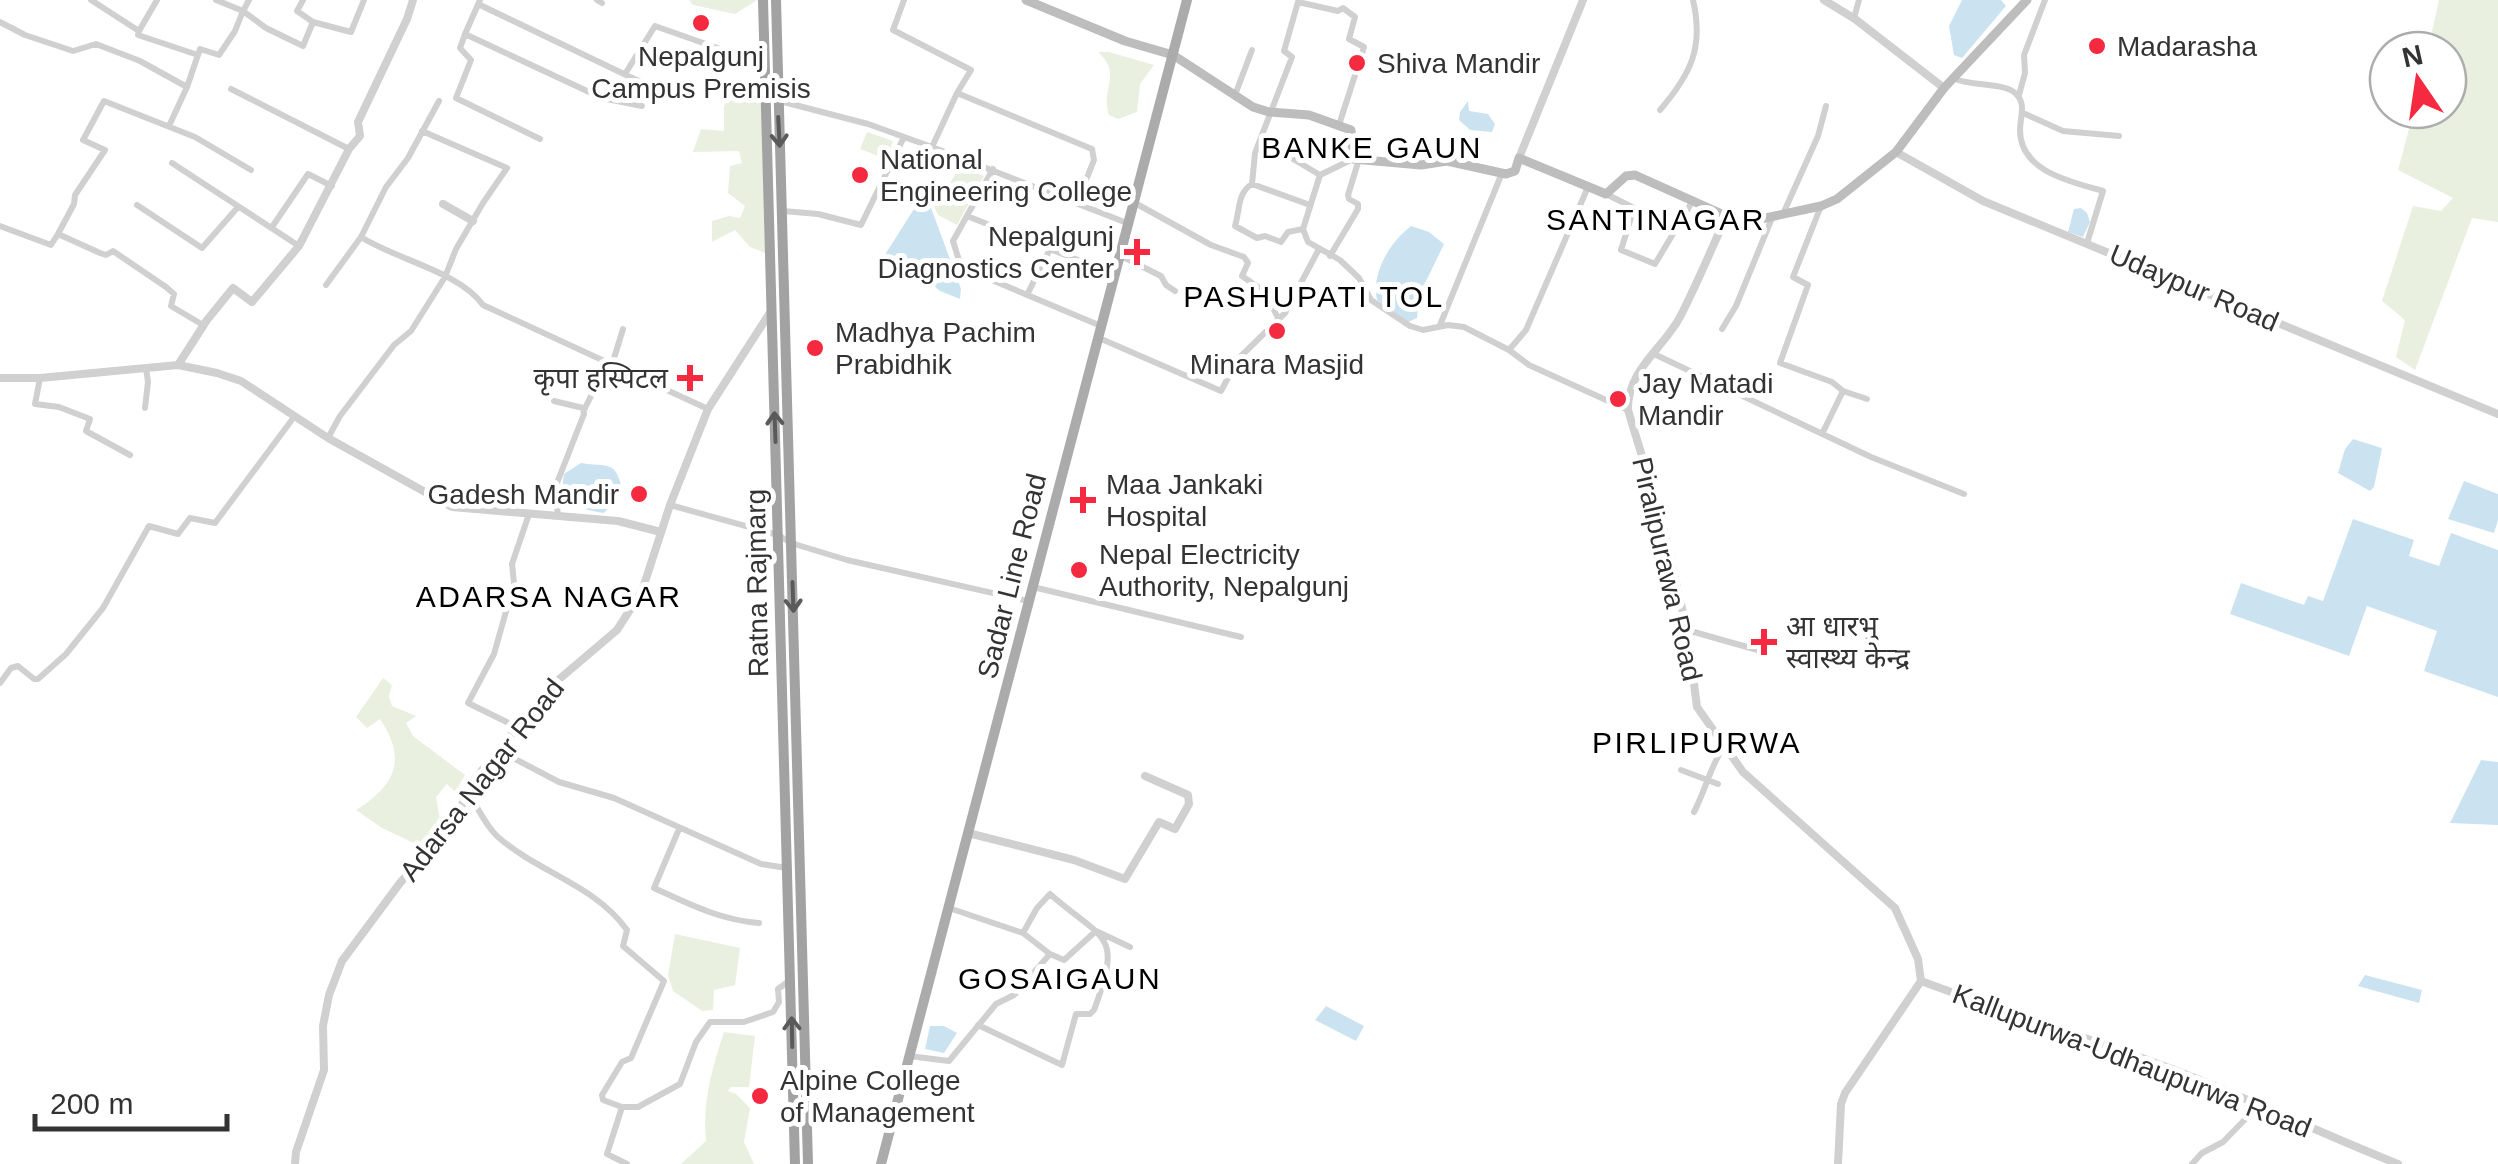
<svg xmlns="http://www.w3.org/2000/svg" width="2498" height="1164" viewBox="0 0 2498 1164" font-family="Helvetica,'Noto Sans Devanagari',sans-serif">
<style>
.green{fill:#e9f0e0}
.water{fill:#cbe3f1}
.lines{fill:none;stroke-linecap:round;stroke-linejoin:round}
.minor{stroke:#d0d0d0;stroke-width:6}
.tertiary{stroke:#d0d0d0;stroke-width:8}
.secondary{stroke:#bdbdbd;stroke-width:9}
.primary{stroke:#ababab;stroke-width:10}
.trunk{stroke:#a2a2a2;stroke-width:10}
.oneway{stroke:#5a5a5a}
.poi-dot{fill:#f5293f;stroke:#fff;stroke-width:4}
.labels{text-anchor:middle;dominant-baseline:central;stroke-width:10;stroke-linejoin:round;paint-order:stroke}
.poi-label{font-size:28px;fill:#333;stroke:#fff;text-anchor:start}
.street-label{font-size:28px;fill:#333;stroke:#fff}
.neighbourhood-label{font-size:30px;letter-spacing:2.5px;fill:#000;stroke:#fff}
</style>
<rect width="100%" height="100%" fill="#fff"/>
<path class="green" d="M689 0H757L735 14 693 5Z
M2439 0H2498V222L2472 218 2415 370 2396 357 2405 320 2382 301 2413 206 2441 211 2453 198 2398 170 2414 110H2448V50H2428Z
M1098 52H1109L1154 65 1140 84 1137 112 1118 119 1109 115C1100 88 1123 75 1098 52Z
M738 85 763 98 765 253 750 247 735 230 712 242V221L729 216 740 218 745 206 728 193 730 166 742 163 739 151 693 152 701 129 724 131V106Z
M867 132 893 141 886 159 860 149Z
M960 166 984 176 957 225 938 215 930 197 936 186 947 188Z
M383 678 392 685 389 696 392 706 416 716 406 723 413 736 465 775 455 792 447 784 436 797 440 820 420 846 382 828 356 810C396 785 407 759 380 719L367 728 356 717Z
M675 934 740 948 735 985 714 990 713 1010 702 1011 673 991 668 975Z
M724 1032 755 1036 749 1087H731L728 1091 736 1094 750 1108 744 1142 754 1164H681L706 1141C702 1103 712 1068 724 1032Z"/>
<path class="water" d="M1962 0H2001L2006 6 1962 58 1954 55 1949 26Z
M1468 101 1469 111 1488 114 1495 124 1492 132 1470 130 1459 120 1460 112Z
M927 197 961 289 960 299 940 291 917 271 910 272 888 261 886 253 921 198Z
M2081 208 2087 213 2090 222 2083 237 2068 232 2074 209Z
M1411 226 1429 232 1444 244 1419 296 1417 318 1408 322 1377 300C1371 273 1390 242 1411 226Z
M2353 439 2382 448 2374 487 2370 491 2338 473 2345 449Z
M581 463C609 468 615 458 623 492L604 513C578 509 558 505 564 474Z
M2464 481 2498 494V520L2494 533 2448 519Z
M2353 519 2414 540 2409 556 2439 566 2451 533 2498 550V697L2424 671 2437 631 2367 606 2349 656 2230 614 2241 583 2304 605 2308 596 2323 601Z
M2481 760 2498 762V825L2450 823Z
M2365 975 2422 990 2419 1003 2358 986Z
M1326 1006 1364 1026 1356 1041 1315 1020Z
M930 1026H944L957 1033 944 1053 925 1049Z"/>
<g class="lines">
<path class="minor" d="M91 0 139 31 157 0
M249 0 243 11 266 28 303 46 313 22 297 11 303 0
M480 0 465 34 602 98 642 106
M597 0 602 3
M904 0 893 30 971 70 957 93
M478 4 649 86
M1854 18 1859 0
M0 22 25 35 73 51 96 44 140 61 187 87 200 49 219 55 235 31 243 11 216 0
M313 22 351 32 364 0
M139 31 138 35 198 55
M465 34 460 48 471 60 456 98 540 139
M625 74 655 26 740 56 766 55
M1955 79C1971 86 2005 83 2015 93 2027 103 2020 117 2020 130 2020 172 2072 182 2103 191L2087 243
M231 89 349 149
M1235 95 1252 50
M2019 95 2025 73 2024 55 2045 0
M776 100 868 124 932 147 1127 223
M439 101 408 158 386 187 361 237C395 259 460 272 483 305L708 409
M1660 110C1691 74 1704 47 1693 0
M2023 113 2063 131 2119 136
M169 126 187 87
M932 147 957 93 1092 149 1094 160 1077 203
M1283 153 1320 175
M1353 159 1320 175 1303 229 1308 242 1340 260 1359 278 1371 300 1410 326 1423 330 1448 325 1464 327 1509 350 1529 365 1628 410
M172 163 299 246
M993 169 953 241 961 267 1101 326
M1252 184 1255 153 1292 57 1284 51 1298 2 1338 11 1343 8 1355 17 1349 39 1364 47 1339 125
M1606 194 1634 208 1621 250 1655 264 1692 202
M1135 203 1211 245 1244 257 1248 263 1242 276 1265 292 1278 318
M137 205 202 248 238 207
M1821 206 1793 277 1808 285 1780 363 1832 382 1843 391 1822 434
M783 211 818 214 861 225 904 137
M1783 214 1818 136 1826 106
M967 216 1113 274
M0 226 51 245 58 234 100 253 106 255 113 251 166 287 174 294 171 306 203 325
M272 227 308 174 332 186
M1303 229 1288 232 1281 242 1265 236 1257 238 1235 226C1240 211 1237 193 1252 184L1310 205
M58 234 74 204 75 195 105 150 83 140 104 101 195 137 251 170
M1119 255 1161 276 1166 285 1175 291
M1330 256 1358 209V204L1349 199 1348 195 1359 159
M326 285 361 237
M1027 295 1050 249
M1440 325 1502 173
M1722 329 1736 306 1772 218
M1099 338 1221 391 1238 359 1285 313 1319 249
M1509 350 1526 330 1588 187
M1652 353 1871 457 1964 494
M40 378 35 404 59 407 90 419 86 431 130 455
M1843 391 1867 399
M554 401 583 408 584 414 555 488 558 516
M145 408 148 382 146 368
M584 410 604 370 611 368 623 329
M328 438 340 416 394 345 411 331 445 277 456 249 483 203 507 168 422 131
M670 505 778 535 791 543 847 560 1028 601
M1033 587 1241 637
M1687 630 1761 651
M0 683 11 668 18 666 34 679H38L66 654 103 608 149 526 178 534 190 518 215 523 294 417
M517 727 468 703 494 654 514 583 512 564 529 514
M498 750 559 782 614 798 761 864 787 868
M1681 770 1718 784
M468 791C477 806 485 825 498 837 539 873 595 885 627 930L623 946 664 981 631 1058 622 1062 602 1095 603 1100 622 1107 607 1154 627 1164
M1694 812C1706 789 1710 767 1724 746
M679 829 654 888C689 904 720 920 759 923
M1050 954 1064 960 1096 931 1130 947
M978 1025 1062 1065 1076 1014H1090L1094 1010C1124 931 1103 941 1050 894L1037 908 1023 933
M909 1056 949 1061 996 1004 1014 995 1050 954 1023 933 949 908
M622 1107H638L680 1084 696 1042 710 1022H744L773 1012 779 1002 778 989 789 981
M2192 1164 2202 1153 2223 1142 2258 1106"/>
<path class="tertiary" d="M1824 0 1855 19 1944 88
M1896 152 1983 201 2498 414
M1519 158 1583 0
M443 204 473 221
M1726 217C1711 250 1697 284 1680 317 1663 349 1627 370 1628 410L1662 522 1687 630 1697 707 1743 772 1895 908 1918 959 1921 981
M178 365 207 320 233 288 252 302 299 246 349 149 360 136 358 122 407 19 413 0
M0 378H40L178 365 217 373 241 381 328 438 452 507 618 521 661 532
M968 833 1074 860 1125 879 1159 822 1175 829 1189 804 1188 795 1145 776
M1921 981C2025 1020 2134 1051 2236 1095 2290 1118 2343 1142 2398 1164
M295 1164 296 1152 324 1070 323 1026 329 995 342 961 400 883 456 819 470 785 550 687 617 630 642 591 670 505 708 409 771 311
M1838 1164 1841 1104 1845 1093 1921 981"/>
<path class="secondary" d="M1026 0 1125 41 1173 55 1253 107 1269 112 1309 115 1351 130 1353 159 1421 165 1447 161 1506 174 1515 171 1519 158 1606 194 1626 176 1635 175 1742 223 1821 206 1837 199 1896 152 1944 88 2027 0"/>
<path class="primary" d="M881 1164 1187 0"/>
<path class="trunk" d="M763 0 795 1164
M776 0 808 1164"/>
</g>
<defs><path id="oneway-shaft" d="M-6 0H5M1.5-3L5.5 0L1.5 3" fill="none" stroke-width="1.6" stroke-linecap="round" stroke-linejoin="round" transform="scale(2.5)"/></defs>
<g class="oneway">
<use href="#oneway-shaft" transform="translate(779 132) rotate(87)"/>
<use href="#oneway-shaft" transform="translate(775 427) rotate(-92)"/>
<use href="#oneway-shaft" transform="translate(793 597) rotate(88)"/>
<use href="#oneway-shaft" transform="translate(792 1032) rotate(-91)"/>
</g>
<g class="poi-dot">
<circle cx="701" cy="23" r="10"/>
<circle cx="2097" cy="46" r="10"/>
<circle cx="1357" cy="63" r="10"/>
<circle cx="860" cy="175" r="10"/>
<path d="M1132 237h10v10h10v10h-10v10h-10v-10h-10v-10h10z"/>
<circle cx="1277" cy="331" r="10"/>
<circle cx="815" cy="348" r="10"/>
<path d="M685 363h10v10h10v10h-10v10h-10v-10h-10v-10h10z"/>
<circle cx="1618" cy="399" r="10"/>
<circle cx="639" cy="494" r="10"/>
<path d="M1078 485h10v10h10v10h-10v10h-10v-10h-10v-10h10z"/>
<circle cx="1079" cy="570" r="10"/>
<path d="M1759 627h10v10h10v10h-10v10h-10v-10h-10v-10h10z"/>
<circle cx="760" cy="1096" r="10"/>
</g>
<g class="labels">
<g class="poi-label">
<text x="2117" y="46">Madarasha</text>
<text x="701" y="56" text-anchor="middle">Nepalgunj<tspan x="701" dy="32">Campus Premisis</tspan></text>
<text x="1377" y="63">Shiva Mandir</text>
<text x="880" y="159">National<tspan x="880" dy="32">Engineering College</tspan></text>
<text x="1114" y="236" text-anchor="end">Nepalgunj<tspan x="1114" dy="32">Diagnostics Center</tspan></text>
<text x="835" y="332">Madhya Pachim<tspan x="835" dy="32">Prabidhik</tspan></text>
<text x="1277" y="364" text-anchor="middle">Minara Masjid</text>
<text x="668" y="378" text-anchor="end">कृपा हस्पिटल</text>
<text x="1638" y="383">Jay Matadi<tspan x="1638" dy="32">Mandir</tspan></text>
<text x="1106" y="484">Maa Jankaki<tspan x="1106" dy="32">Hospital</tspan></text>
<text x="619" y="494" text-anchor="end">Gadesh Mandir</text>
<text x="1099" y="554">Nepal Electricity<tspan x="1099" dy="32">Authority, Nepalgunj</tspan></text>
<text x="1786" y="626">आ धारभु<tspan x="1786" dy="32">स्वास्थ्य केन्द्र</tspan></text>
<text x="780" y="1080">Alpine College<tspan x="780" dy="32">of Management</tspan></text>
</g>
<g class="street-label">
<text transform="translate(2194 288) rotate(23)">Udaypur Road</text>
<text transform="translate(1667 569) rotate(77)">Piralipurawa Road</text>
<text transform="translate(1012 576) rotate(-76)">Sadar Line Road</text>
<text transform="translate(757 583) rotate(-91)">Ratna Rajmarg</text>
<text transform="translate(482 780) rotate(-52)">Adarsa Nagar Road</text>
<text transform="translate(2132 1061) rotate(21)">Kallupurwa-Udhaupurwa Road</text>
</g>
<g class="neighbourhood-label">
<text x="1372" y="147">BANKE GAUN</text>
<text x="1656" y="219">SANTINAGAR</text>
<text x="1314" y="296">PASHUPATI TOL</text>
<text x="549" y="596">ADARSA NAGAR</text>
<text x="1697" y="742">PIRLIPURWA</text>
<text x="1060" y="978">GOSAIGAUN</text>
</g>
</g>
<g transform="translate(2418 80) rotate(347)"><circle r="48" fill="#ffffff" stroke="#adadad" stroke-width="2.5"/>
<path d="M0-8L18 38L0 25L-18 38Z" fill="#f5293f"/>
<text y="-15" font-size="28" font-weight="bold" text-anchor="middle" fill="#333333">N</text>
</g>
<path d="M35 1114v15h192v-15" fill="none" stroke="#333333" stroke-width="5"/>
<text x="50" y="1114" font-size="30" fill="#333333" stroke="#ffffff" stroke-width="8" paint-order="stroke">200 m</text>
</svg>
